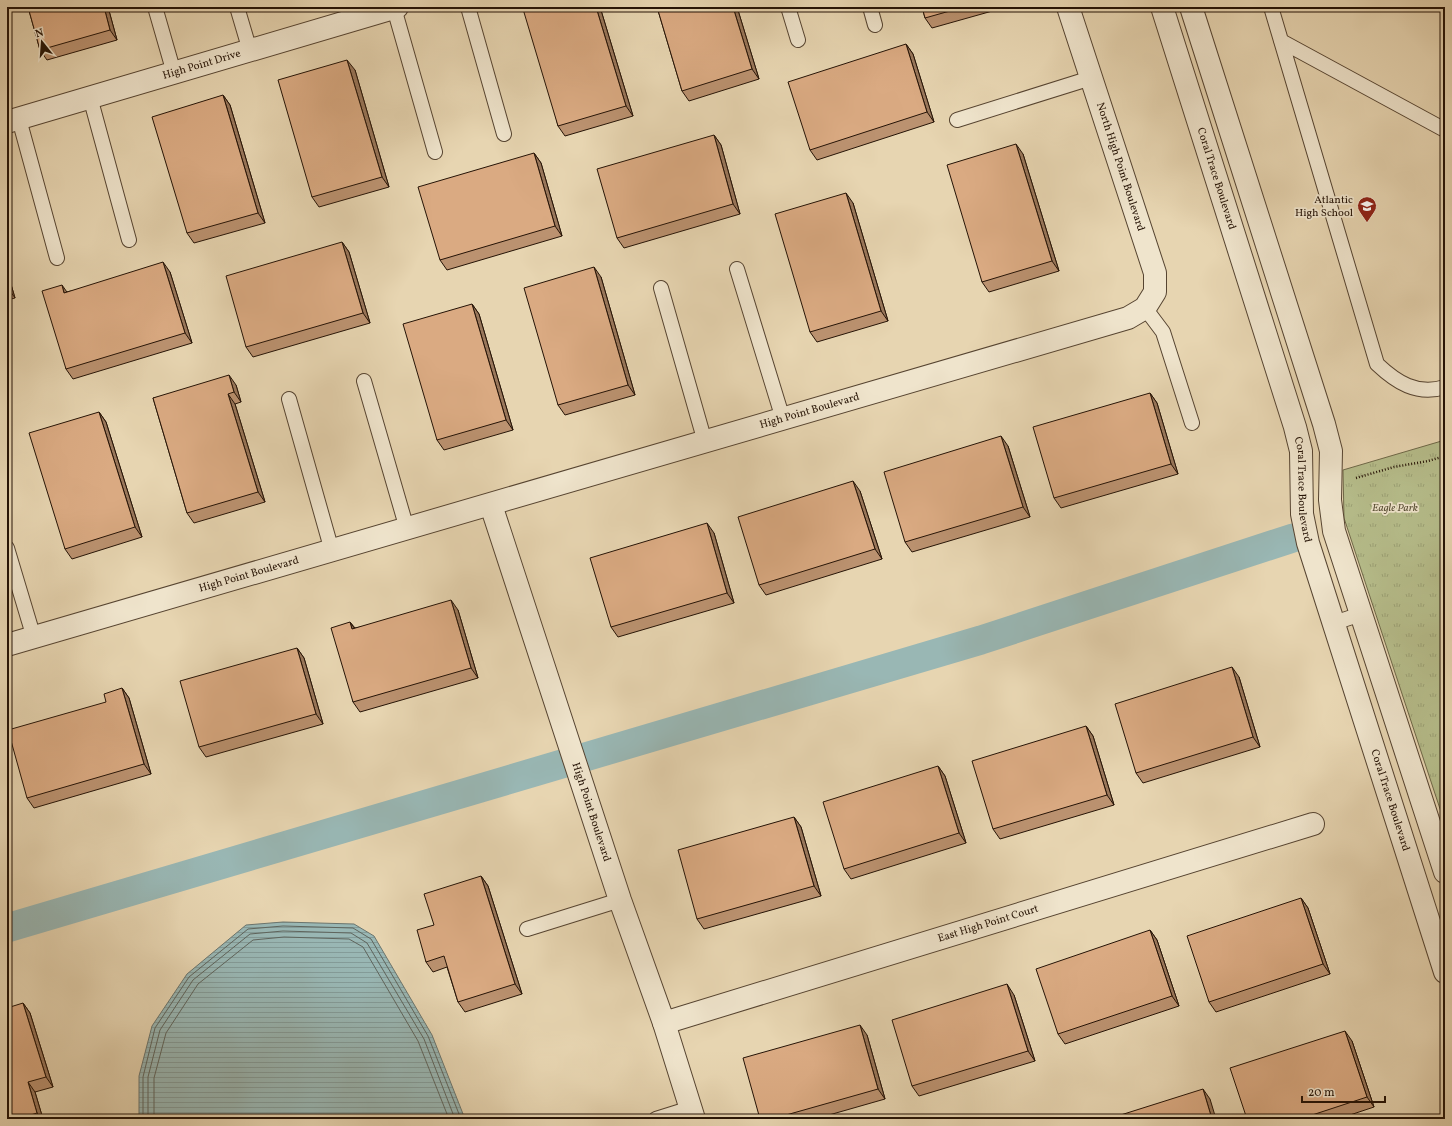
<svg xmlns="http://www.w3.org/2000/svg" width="1452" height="1126" viewBox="0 0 1452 1126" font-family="Vollkorn,serif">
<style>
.grass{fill:url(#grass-tufts);stroke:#6e6848}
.water{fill:url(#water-rules);stroke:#6b756e}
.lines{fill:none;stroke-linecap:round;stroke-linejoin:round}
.shore{stroke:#5f655d;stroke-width:1}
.canal{stroke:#99b7b4;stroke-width:29}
.lane-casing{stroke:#564431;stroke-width:16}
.street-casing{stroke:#564431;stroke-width:24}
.path{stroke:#251306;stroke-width:2.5;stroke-dasharray:1 2;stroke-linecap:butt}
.lane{stroke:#efe4cc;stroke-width:14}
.street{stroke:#efe4cc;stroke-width:22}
.wall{fill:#bb9270;stroke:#251306}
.shaded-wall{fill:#99775b;stroke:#251306}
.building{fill:#daaa82;stroke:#251306}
.labels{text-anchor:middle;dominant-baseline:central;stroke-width:3.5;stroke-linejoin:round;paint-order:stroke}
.street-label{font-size:11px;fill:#251306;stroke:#efe4cc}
.poi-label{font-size:11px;fill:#251306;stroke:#efe4cc;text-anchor:end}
.park-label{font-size:11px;font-style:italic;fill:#584e35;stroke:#efe4cc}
</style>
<defs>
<pattern id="grass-tufts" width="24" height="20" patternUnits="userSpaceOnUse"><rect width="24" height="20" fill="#b6bd8b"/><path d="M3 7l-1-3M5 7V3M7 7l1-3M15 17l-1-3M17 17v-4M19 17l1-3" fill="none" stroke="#9ca276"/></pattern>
<pattern id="water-rules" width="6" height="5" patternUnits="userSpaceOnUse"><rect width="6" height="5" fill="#99b7b4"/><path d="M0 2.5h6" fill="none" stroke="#849c99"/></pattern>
</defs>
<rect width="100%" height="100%" fill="#e7d5b1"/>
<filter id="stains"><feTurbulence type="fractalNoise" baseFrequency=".005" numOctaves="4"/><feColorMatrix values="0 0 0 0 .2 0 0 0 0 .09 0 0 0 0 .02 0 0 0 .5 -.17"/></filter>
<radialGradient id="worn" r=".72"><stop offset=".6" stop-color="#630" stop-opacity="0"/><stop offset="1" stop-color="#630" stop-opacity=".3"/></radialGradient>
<path class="grass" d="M1445 440V824L1344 518 1343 470Z"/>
<path class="water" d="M283 922 354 924 374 936 432 1035 465 1119H139V1076L152 1026 187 974 246 925Z"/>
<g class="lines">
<path class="shore" d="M143 1119V1077L155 1028 189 977 248 929 283 926 353 928 371 939 428 1036 461 1119
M148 1119V1077L160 1030 193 980 250 934 283 931 351 933 367 943 424 1039 455 1119
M154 1119V1078L166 1033 198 984 253 940 284 937 349 939 363 947 418 1041 449 1119"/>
<path class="canal" d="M7 928 981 640 1293 538"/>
<g class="lane-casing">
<path id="lane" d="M155 7 174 73
M237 7 250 51
M468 7 504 134
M788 7 798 40
M870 7 875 25
M1271 7 1377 364C1396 382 1417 396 1445 387
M394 8 435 152
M1281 41 1445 130
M90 97 129 240
M19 119 57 258
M957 120 1091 78
M737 269 783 419
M661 288 705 442
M1145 308 1163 332 1192 423
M364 381 407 529
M289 399 332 551
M7 548 34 638
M1334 623 1361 614
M527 929 620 900
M656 1119 691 1108"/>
</g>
<g class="street-casing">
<g id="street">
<path id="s1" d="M1162 7 1295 427 1301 451 1302 514 1308 543 1445 972"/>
<path d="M1191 7 1324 424 1331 451 1330 500 1334 531 1445 872"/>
<path id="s2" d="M7 122 397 7"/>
<path id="s3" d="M491 505 620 900 664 1023 694 1119"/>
<path id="s4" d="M7 645 1128 318 1145 308 1155 292V273L1068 7"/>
<path id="s5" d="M664 1023 1313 824"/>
</g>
</g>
<path class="path" d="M1356 478 1394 467 1428 461 1445 456"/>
<use href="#lane" class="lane"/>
<use href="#street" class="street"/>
</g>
<path class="wall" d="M28 7H108L117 40 47 60 40 50Z
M530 7H600L633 116 565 136 558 126Z
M657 7H737L759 79 689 101 682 91Z
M922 7H1003V8L932 28 925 18Z
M906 44 913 54 934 122 817 160 810 150Z
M355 70 389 187 319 207 312 197Z
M223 95 230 105 265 223 194 243 187 233Z
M714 135 721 145 740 214 624 248 617 238Z
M534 153 541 163 562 236 447 270 440 260Z
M1023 154 1059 271 989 292 982 282Z
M853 203 888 321 817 342 810 332Z
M342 242 349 252 370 323 253 357 246 347Z
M7 271 15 298 7 300Z
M170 272 192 343 73 379 66 369V292Z
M601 277 635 395 565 415 558 405Z
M472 304 479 314 513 430 444 450 437 440Z
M236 385 241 402 235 404 265 502 194 523 187 513 153 398Z
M1150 393 1157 403 1178 474 1061 508 1054 498Z
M99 412 106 422 142 537 72 559 65 549Z
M1008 446 1030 517 912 552 905 542Z
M860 491 882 559 766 595 759 585Z
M714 533 734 603 618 637 611 627Z
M458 610 478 678 360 712 353 702 350 622 355 628Z
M297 648 304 658 323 724 206 757 199 747Z
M1239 677 1260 747 1143 783 1136 773Z
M122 688 129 698 151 774 34 808 27 798Z
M1086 726 1093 736 1114 805 1000 839 993 829Z
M938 766 945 776 966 843 851 879 844 869Z
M794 817 801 827 821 896 704 929 697 919Z
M481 876 488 886 522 994 465 1012 458 1002 447 967 433 972 426 962 434 925Z
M1301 898 1308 908 1330 974 1216 1012 1209 1002Z
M1150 930 1157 940 1179 1006 1065 1044 1058 1034Z
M1014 995 1035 1061 919 1096 912 1086Z
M23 1003 30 1013 53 1087 35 1092 43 1119H7Z
M867 1035 885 1099 815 1119H760Z
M1352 1041 1374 1107 1338 1119H1247Z"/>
<path class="shaded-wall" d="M104 7H108L117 40 110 30Z
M596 7H600L633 116 626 106Z
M733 7H737L759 79 752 69Z
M906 44 913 54 934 122 927 112Z
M347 60 355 70 389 187 382 177Z
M223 95 230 105 265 223 258 213Z
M714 135 721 145 740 214 733 204Z
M1016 144 1023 154 1059 271 1052 261Z
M534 153 541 163 562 236 555 226Z
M846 193 853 203 888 321 881 311Z
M342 242 349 252 370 323 363 313Z
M163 262 170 272 192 343 185 333Z
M594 267 601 277 635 395 628 385Z
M7 271 15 298 8 288 7 286Z
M62 285 69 295 64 293Z
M472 304 479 314 513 430 506 420Z
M229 375 236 385 241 402 234 392Z
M1150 393 1157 403 1178 474 1171 464Z
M228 394 235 404 265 502 258 492Z
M99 412 106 422 142 537 135 527Z
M1001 436 1008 446 1030 517 1023 507Z
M853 481 860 491 882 559 875 549Z
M707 523 714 533 734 603 727 593Z
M451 600 458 610 478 678 471 668Z
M350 622 357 632 352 629Z
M297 648 304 658 323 724 316 714Z
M1232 667 1239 677 1260 747 1253 737Z
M122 688 129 698 151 774 144 764Z
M1086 726 1093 736 1114 805 1107 795Z
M938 766 945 776 966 843 959 833Z
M794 817 801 827 821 896 814 886Z
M481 876 488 886 522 994 515 984Z
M1301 898 1308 908 1330 974 1323 964Z
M1150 930 1157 940 1179 1006 1172 996Z
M1007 984 1014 995 1035 1061 1028 1051Z
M23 1003 30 1013 53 1087 46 1077Z
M860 1025 867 1035 885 1099 878 1089Z
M1345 1031 1352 1041 1374 1107 1367 1097Z
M28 1082 35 1092 43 1119H42L37 1113Z
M1203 1089 1210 1099 1216 1119H1212Z"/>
<path class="building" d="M28 7H104L110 30 40 50Z
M530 7H596L626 106 558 126 523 9Z
M657 7H733L752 69 682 91Z
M922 7H964L925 18Z
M906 44 927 112 810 150 788 82Z
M347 60 382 177 312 197 278 80Z
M223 95 258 213 187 233 152 117Z
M714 135 733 204 617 238 597 169Z
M1016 144 1052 261 982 282 947 165Z
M534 153 555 226 440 260 418 187Z
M846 193 881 311 810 332 775 214Z
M342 242 363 313 246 347 226 276Z
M163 262 185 333 66 369 42 291 62 285 64 293Z
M594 267 628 385 558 405 524 288Z
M472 304 506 420 437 440 403 324Z
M229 375 234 392 228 394 258 492 187 513 153 398Z
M1150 393 1171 464 1054 498 1033 427Z
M99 412 135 527 65 549 29 433Z
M1001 436 1023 507 905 542 884 472Z
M853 481 875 549 759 585 738 517Z
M707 523 727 593 611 627 590 558Z
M451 600 471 668 353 702 331 628 350 622 352 629Z
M297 648 316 714 199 747 180 681Z
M1232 667 1253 737 1136 773 1115 704Z
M122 688 144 764 27 798 8 730 106 702 104 694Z
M1086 726 1107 795 993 829 972 761Z
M938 766 959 833 844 869 823 802Z
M794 817 814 886 697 919 678 850Z
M481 876 515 984 458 1002 444 956 426 962 417 930 434 925 424 894Z
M1301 898 1323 964 1209 1002 1187 936Z
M1150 930 1172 996 1058 1034 1036 969Z
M1007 984 1028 1051 912 1086 892 1020Z
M23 1003 46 1077 28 1082 37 1113 18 1119H7V1008Z
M860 1025 878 1089 772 1119H760L743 1058Z
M1345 1031 1367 1097 1300 1119H1247L1230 1068Z
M1203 1089 1212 1119H1108Z"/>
<defs>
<g id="school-pin" transform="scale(1)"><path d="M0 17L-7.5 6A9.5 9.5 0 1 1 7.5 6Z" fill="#8f2418" stroke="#efe4cc"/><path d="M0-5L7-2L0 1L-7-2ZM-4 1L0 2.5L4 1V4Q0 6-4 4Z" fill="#fff"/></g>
</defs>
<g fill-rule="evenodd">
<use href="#school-pin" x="1367" y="206"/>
</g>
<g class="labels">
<g class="street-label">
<text stroke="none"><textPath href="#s2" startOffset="203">High Point Drive</textPath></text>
<text transform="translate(1120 167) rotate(72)">North High Point Boulevard</text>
<text stroke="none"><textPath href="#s1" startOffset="180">Coral Trace Boulevard</textPath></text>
<text stroke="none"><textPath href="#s4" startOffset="836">High Point Boulevard</textPath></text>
<text stroke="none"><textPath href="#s1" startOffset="504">Coral Trace Boulevard</textPath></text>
<text stroke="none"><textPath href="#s4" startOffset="252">High Point Boulevard</textPath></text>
<text stroke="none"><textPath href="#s1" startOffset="828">Coral Trace Boulevard</textPath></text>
<text stroke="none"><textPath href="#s3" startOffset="323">High Point Boulevard</textPath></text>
<text stroke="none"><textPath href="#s5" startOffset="339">East High Point Court</textPath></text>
</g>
<g class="poi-label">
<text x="1353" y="200">Atlantic<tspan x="1353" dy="13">High School</tspan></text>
</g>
<g class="park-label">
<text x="1395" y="508">Eagle Park</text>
</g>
</g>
<rect width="1452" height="1126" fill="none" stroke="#e7d5b1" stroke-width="24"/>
<rect x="8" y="8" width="1436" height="1110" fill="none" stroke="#251306" stroke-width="2"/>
<rect x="12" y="12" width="1428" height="1102" fill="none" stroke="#251306"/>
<g transform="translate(42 42) rotate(343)" stroke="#efe4cc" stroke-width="3" paint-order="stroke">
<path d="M0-3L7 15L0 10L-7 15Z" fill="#251306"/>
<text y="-6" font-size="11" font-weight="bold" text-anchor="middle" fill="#251306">N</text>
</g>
<path d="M1302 1096v6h83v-6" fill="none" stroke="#251306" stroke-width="2"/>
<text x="1308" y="1096" font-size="12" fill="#251306" stroke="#efe4cc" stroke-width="3" paint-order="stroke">20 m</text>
<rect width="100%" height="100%" filter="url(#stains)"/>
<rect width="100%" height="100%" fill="url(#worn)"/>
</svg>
